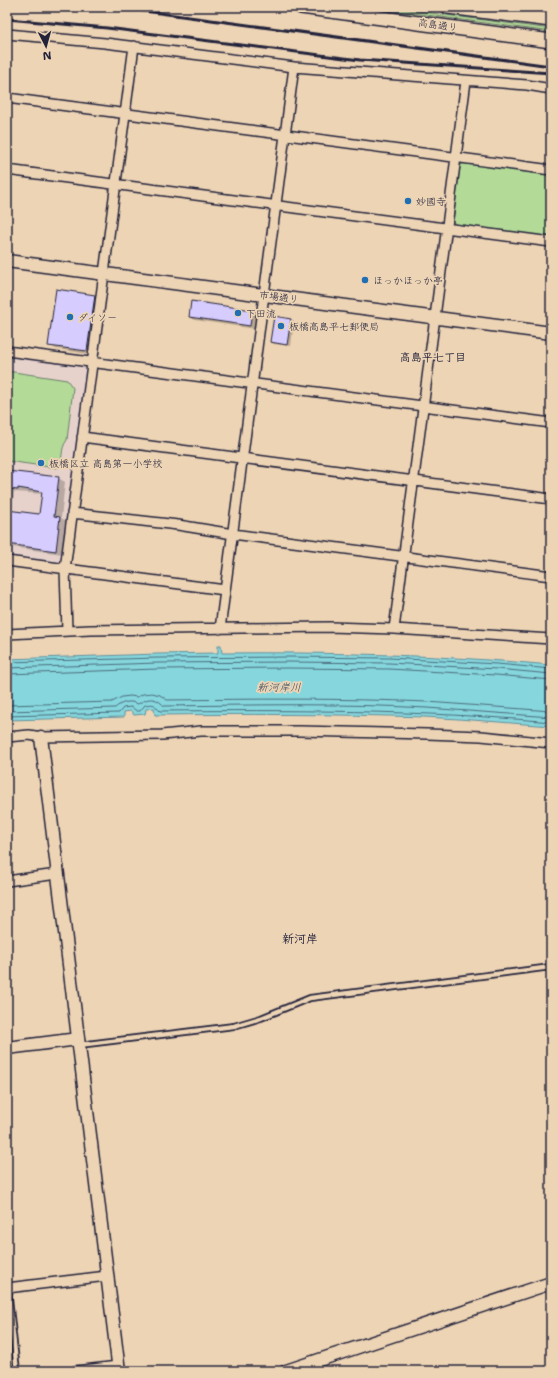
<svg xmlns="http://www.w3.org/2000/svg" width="558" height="1378" viewBox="0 0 558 1378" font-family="'Shantell Sans','Klee One',sans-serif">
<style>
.built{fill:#e6d2cb}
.green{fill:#b3db97;stroke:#6a7e69}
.water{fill:#86d7dd;stroke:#5e8f9c}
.shadow{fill:#0003;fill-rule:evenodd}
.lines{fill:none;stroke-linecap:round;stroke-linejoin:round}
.shore{stroke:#4a6a7c;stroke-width:1}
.building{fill:#d6ccfe;stroke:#22223b}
.service-casing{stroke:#22223b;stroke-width:8}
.minor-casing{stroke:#22223b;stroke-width:12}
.tertiary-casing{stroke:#22223b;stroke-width:15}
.secondary-casing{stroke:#22223b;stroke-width:16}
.service{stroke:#edd4b5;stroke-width:4.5}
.minor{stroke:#edd4b5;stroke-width:9}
.tertiary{stroke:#edd4b5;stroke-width:12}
.secondary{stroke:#edd4b5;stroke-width:13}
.rail{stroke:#22223b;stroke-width:3}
.poi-dot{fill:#1f6fb2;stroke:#edd4b5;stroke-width:1.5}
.labels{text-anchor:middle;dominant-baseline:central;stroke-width:3.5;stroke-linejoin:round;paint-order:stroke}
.street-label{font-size:10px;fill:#22223b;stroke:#edd4b5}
.poi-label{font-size:10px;fill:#22223b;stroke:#edd4b5;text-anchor:start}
.neighbourhood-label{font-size:11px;font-weight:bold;fill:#22223b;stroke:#edd4b5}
.water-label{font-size:11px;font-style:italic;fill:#36465b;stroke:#edd4b5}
.quarter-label{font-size:12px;font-weight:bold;fill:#22223b;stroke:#edd4b5}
</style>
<rect width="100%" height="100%" fill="#edd4b5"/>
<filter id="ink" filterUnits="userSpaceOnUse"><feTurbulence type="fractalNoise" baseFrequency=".025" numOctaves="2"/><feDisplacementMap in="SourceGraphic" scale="8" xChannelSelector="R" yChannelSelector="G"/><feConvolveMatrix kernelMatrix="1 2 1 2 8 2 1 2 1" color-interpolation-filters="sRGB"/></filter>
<g filter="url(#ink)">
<path class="built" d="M7 356 84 366 88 370 62 560 57 563 7 557Z"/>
<path class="green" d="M368 7H387L551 29V32Z
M464 163 551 175V237L455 225 453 221 460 166Z
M7 371 67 380 73 388 67 440C59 450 65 459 57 468L7 461Z"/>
<path class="water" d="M218 645H221L222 653C332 652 442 655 551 665V726C509 723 466 719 424 717 334 714 244 714 155 715L154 708 146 709 145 714 134 715 131 711 124 712V717L7 720V659L158 654 218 653Z"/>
<path class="shadow" d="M95 296 102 300 94 355 56 349 49 345Z
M252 311 257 314 255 329 195 320 190 317Z
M275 317 291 320 294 321 291 346 274 344 271 342Z
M7 472 58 478 65 482 61 518 67 521 62 554 11 547 7 545ZM14 492 43 494 40 515 12 512Z"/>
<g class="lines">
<path class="shore" d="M7 662 158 658 289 657 389 658 497 664 551 669
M7 668 158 663 289 662 389 663 497 669 551 674
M7 674 158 669 289 668 389 669 496 675 551 680
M7 705 112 702 122 697 130 696 137 697 143 694 152 693 160 695 167 700C254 699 341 698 427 702 468 705 510 708 551 711
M7 711 115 708C122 702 130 700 138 704 148 697 156 697 164 706 251 705 340 703 427 708 468 711 510 714 551 717
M7 716 119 713 123 708 131 707 137 711H140L145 705C157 703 153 705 160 711 290 710 421 710 551 722"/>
</g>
<path class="building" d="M56 289 95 295 87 351 48 346Z
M191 301 252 310 250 326 189 317Z
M274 316 291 319 287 345 270 342Z
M7 471 59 477 54 516 60 517 56 551 7 544V510L39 514 42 492 18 488V490L7 489Z"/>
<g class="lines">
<g class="service-casing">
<path id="service" d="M79 1045 234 1026 261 1018 310 998 551 967
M7 1281 17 1371"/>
</g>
<g class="minor-casing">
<path id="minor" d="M7 34 105 43 294 67 527 85 551 89
M7 98 551 170
M7 170 551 242
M7 351 551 423
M82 437 551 499
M72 513 178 525 233 534 551 576
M7 561 225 590
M220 629 294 67
M394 629 466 81
M67 631 65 569 134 46
M7 634 90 630 330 627 394 629 551 639
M7 737 29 735 41 737 162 735 201 731H300L427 734 481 736 551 743
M7 881 57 874
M7 1288 107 1276
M75 1371 118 1366"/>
</g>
<g class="tertiary-casing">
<path id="tertiary" d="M7 261 551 333
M41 737 119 1371
M7 1048 78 1039
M286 1371 551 1283"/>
</g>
<g class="secondary-casing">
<path id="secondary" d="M301 7 551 41
M448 7 551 20"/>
</g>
<use href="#service" class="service"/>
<use href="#minor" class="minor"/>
<use href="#tertiary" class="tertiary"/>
<use href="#secondary" class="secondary"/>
<path class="rail" d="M115 7 551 66
M7 19 107 28 360 60 551 73"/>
</g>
</g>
<g class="poi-dot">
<circle cx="408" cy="201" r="4"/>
<circle cx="365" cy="280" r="4"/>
<circle cx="238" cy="313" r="4"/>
<circle cx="70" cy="317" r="4"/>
<circle cx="281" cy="326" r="4"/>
<circle cx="41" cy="463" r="4"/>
</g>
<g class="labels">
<g class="street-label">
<text transform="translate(438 25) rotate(8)">高島通り</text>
<text transform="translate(279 297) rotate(7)">市場通り</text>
</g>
<g class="poi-label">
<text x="416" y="201">妙國寺</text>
<text x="373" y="280">ほっかほっか亭</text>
<text x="246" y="313">下田流</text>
<text x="78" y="317">ダイソー</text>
<text x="289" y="326">板橋高島平七郵便局</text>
<text x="49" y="463">板橋区立 高島第一小学校</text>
</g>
<g class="neighbourhood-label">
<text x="433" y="357">高島平七丁目</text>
</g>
<g class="water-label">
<text x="279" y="687">新河岸川</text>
</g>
<g class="quarter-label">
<text x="300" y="939">新河岸</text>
</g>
</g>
<rect width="558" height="1378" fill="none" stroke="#edd4b5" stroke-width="24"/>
<rect x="12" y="12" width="534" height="1354" fill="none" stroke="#22223b" stroke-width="1.5" filter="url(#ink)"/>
<g transform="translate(46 46) rotate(174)" stroke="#edd4b5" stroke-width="3" paint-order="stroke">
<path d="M0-3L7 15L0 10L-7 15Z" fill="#22223b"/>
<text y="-6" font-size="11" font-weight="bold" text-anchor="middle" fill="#22223b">N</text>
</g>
</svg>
